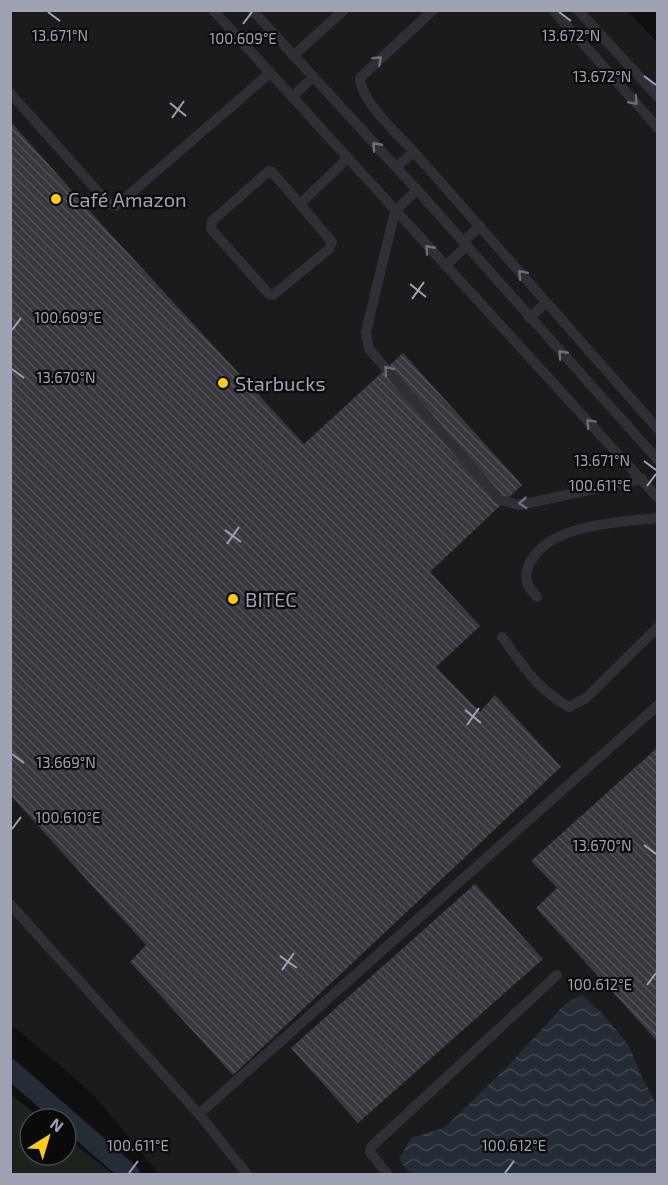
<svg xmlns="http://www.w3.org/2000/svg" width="668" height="1185" viewBox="0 0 668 1185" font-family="'Exo 2',sans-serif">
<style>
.built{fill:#1a1b1d}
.garden{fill:#1b231c}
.water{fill:url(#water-waves)}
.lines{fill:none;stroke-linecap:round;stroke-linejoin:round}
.canal{stroke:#242c35;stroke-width:20}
.building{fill:url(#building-back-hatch)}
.lane{stroke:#2f3036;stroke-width:10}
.oneway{stroke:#6c6f7b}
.ticks{fill:none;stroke:#9ea2b3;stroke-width:2}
.poi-dot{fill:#ffc918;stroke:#0a0a0b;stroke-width:2}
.labels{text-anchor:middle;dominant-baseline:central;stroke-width:4.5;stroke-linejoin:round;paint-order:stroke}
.poi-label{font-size:20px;fill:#9ea2b3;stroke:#0a0a0b;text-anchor:start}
.ticks-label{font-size:15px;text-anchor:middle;fill:#9ea2b3;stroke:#0a0a0b;stroke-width:4.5;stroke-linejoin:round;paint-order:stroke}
</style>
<defs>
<pattern id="water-waves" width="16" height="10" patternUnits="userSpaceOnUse" patternTransform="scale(1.5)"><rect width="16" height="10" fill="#242c35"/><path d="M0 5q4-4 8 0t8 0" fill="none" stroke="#404750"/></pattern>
<pattern id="building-back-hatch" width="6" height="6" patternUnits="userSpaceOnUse" patternTransform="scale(1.5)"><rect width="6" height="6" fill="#38393e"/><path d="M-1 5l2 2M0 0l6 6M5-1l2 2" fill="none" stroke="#525258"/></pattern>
</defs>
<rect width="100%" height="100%" fill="#0f0f10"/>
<path class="built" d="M11 11H627L658 43 657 1174H159L93 1094 11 1024Z"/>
<path class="garden" d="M10 1094 42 1119H30V1155H66V1137L113 1174H11Z"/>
<path class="water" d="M582 995 603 1014 629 1046 643 1079 657 1105V1174H410L399 1159 411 1138 444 1128 506 1068 565 1004Z"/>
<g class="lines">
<path class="canal" d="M10 1069 130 1174"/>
</g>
<path class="building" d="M10 121 105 228 304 444 403 353 522 485 430 572 480 626 436 667 480 712 495 695 561 767 233 1075 130 962 146 945 10 795Z
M658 747V1042L536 908 557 888 531 861Z
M475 884 543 959 358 1123 291 1048Z"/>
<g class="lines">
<path class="lane" d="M213 10 658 498
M252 10 417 190 658 460
M553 10 658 128
M578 10 658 97
M294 55 344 10
M10 93 109 204 116 206 270 73
M292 97 313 77
M414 152 658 429
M396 167 414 152C398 134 361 102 360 78L433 10
M417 190 395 211 366 332 369 349 500 500 519 505 642 479
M300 204 332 242 329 249 273 295 268 293 211 229 212 221 269 171 272 172 300 204 347 159
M463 242 480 226
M445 266 466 247
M529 318 546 303
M537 597C534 593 528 587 527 582 525 574 528 565 532 559 554 524 620 522 658 518
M502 637C524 667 536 688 569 707L586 698 658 627
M10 904 199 1114 247 1174
M199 1114 658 705
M387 1174 370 1152 371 1147 557 975"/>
</g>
<defs><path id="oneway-chevron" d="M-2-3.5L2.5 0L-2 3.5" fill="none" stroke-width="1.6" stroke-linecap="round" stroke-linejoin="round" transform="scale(1.5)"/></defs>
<g class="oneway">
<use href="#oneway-chevron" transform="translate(378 60) rotate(-42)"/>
<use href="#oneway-chevron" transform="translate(634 101) rotate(48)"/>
<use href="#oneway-chevron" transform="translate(376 146) rotate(-132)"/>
<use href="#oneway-chevron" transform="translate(429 249) rotate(-132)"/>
<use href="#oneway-chevron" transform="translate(522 274) rotate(-131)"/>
<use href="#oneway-chevron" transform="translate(562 354) rotate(-132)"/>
<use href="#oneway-chevron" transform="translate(388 370) rotate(-131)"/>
<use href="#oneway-chevron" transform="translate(590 423) rotate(-133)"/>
<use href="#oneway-chevron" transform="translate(523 503) rotate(176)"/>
</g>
<path class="ticks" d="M48 12 60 21M559 12 571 21M243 24 252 12M644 76 656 85M170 103 186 116M172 118 184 101M410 284 426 297M412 299 424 282M12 330 21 318M12 369 24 378M644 461 656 470M647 486 656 474M225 530 241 542M227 544 239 527M465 710 481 723M467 725 479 708M12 754 24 763M12 829 21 817M644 845 656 854M280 956 297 968M282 970 294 953M647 985 656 973M129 1173 138 1161M505 1173 514 1161"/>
<g class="poi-dot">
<circle cx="56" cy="199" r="6"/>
<circle cx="223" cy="383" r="6"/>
<circle cx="233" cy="599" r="6"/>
</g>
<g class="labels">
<g class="poi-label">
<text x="68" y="199">Café Amazon</text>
<text x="235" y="383">Starbucks</text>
<text x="245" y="599">BITEC</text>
</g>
</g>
<g class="ticks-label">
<text x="571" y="41">13.672°N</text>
<text x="60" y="41">13.671°N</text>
<text x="243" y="44">100.609°E</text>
<text x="602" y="82">13.672°N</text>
<text x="68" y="323">100.609°E</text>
<text x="66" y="383">13.670°N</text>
<text x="602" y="466">13.671°N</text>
<text x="600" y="491">100.611°E</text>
<text x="66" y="768">13.669°N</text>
<text x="68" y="823">100.610°E</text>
<text x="602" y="851">13.670°N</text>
<text x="600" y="990">100.612°E</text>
<text x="138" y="1151">100.611°E</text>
<text x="514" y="1151">100.612°E</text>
</g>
<rect width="668" height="1185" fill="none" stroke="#9ea2b3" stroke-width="24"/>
<g transform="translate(48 1137) rotate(37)"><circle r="28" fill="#0a0a0b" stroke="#45474e" stroke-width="1.5"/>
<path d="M0-4.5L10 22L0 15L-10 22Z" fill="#ffc918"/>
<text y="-9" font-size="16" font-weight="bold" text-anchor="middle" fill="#9ea2b3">N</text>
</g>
</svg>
